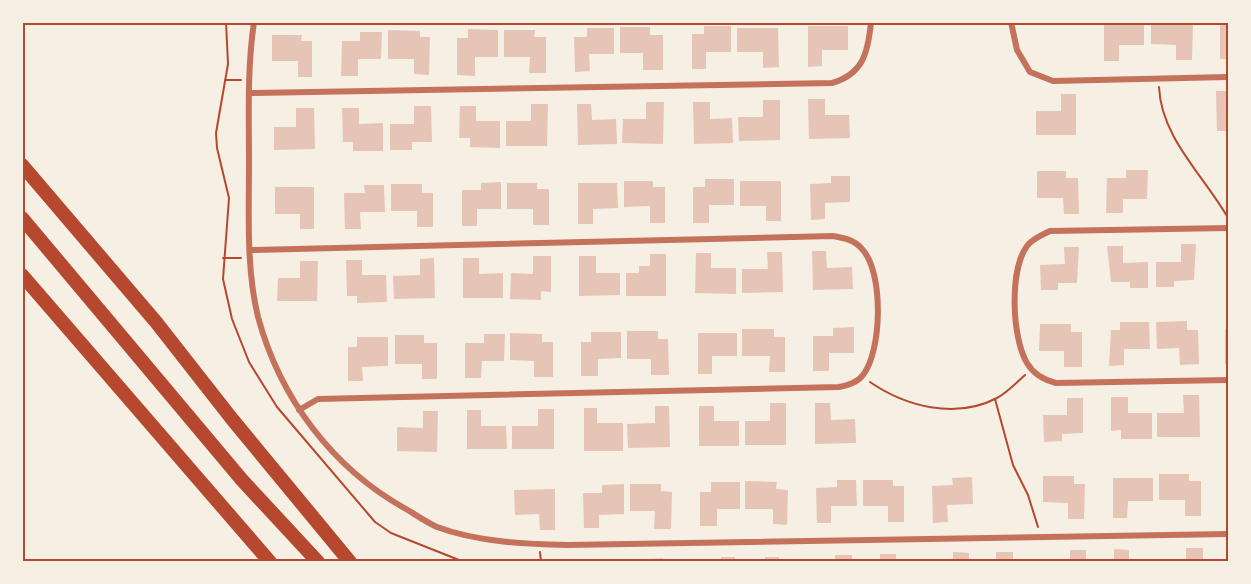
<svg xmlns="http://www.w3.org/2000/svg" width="1251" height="584" viewBox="0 0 1251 584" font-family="Figtree,sans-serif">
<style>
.building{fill:#e6c5b7}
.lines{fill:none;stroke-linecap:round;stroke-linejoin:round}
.path{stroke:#b5482f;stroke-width:2}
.minor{stroke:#c5725c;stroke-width:6}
.motorway{stroke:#b5482f;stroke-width:14}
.neatline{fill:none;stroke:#b5482f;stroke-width:2}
</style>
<rect width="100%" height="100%" fill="#f6efe4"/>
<path class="building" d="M1104 22H1144V45H1119V61H1104Z
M1151 22 1193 25 1192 60H1176V45L1151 44Z
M1220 25H1228V59H1220Z
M704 26H731V52H706V69H692V34H704Z
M808 26H848V50H822V66L808 67Z
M620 27H650V35H663V70H643V53H620Z
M587 28H614V54H589L590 71 575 72 574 37H587Z
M737 28H778L779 67 763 68V52H737Z
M468 29 498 30V57H475V76L457 75V38H468Z
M388 30 420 31V37H430L429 75 414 74V59H388Z
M504 30H535L534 37H546V73H529L530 57H504Z
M360 32H382L381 59H358V76H341L342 41H360Z
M272 35H302L301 41H312V77H298V61H272Z
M1216 91H1228V131H1217Z
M1061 94H1076V135H1036V111H1061Z
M808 99H825V115H849L850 138 809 139Z
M763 100H780V140L739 141 738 117H763Z
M646 102H664L663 144 622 143 623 119H646Z
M693 102H710V119L732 118 733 143 694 144Z
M531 104H548L547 146H506V121H531Z
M577 104H591L592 120 616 119 617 144 578 145Z
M414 106H431L432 142H412V150H390V124H414Z
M460 106H476V121H500V148L470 147V138H459Z
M296 108H314L315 149 274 150V127H296Z
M342 108H359V124L383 123V151H353V142H343Z
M1126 170H1148L1147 199H1123V213H1106L1107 178H1126Z
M1037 171H1066V178H1078L1079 214H1064L1063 198H1037Z
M831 176H850V202L825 203V219L811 220 810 184 831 183Z
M705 179H734V205H709V223H693V187H705Z
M624 181H653V187H665V223H650V206L624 207Z
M740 181H781V221H766V206H740Z
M501 182V209H477V226H462V190H481V183Z
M507 183H537V189H549V225H533V209H507Z
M578 183H617L618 208 593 209V224H578Z
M391 184H422V193H433V227H417V211H391Z
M364 185H384L385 212H360L361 229H345L344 193H365Z
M275 187H314V229H300V214H275Z
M1181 244H1196L1194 280 1174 281V287H1156V262H1181Z
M1107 246H1123V263L1148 262V288H1130V282H1111Z
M1064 247H1079L1077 283H1058V290H1041L1040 265 1065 264Z
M812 251H826L827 268 852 267 853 289 813 290Z
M767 252H782L783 292 742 293V269H768Z
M696 253H711V268H736V294L695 293Z
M650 254H666V296H626V273H639V266H650Z
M533 256H551V292L541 291V300L510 299 511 273 533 274Z
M579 256H596V273H620V295L579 296Z
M434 258 435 298 394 299 393 276 420 275V259Z
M463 258H479V274L503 273V298H463Z
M346 260H362V275H386L387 302 357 303V296H347Z
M300 261H318L317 301H277L278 278H300Z
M1187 321V330H1198L1199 364 1180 365 1179 348 1157 349 1156 322Z
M1120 322H1149L1150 349H1124V365L1109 366 1111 330H1120Z
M1040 324H1071V332H1082V367H1064V351H1039Z
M854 327V353H829V371H813V336H833V328Z
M742 329H774V337H785V372H769L770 356H742Z
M1225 329H1228V364H1225Z
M627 331H658V339H668L669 375H651V359H627Z
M591 332H621V358L598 359V376H581V342H591Z
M510 333 542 334V342H553V377H534V361L510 360Z
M698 333H737V356H712V374H698Z
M484 334H505L504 361H482L481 378H465V343H484Z
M395 335H424V343H437V379H422V364H395Z
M357 337H388V366L362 367 363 381H348V347H357Z
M1183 395H1199L1200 437H1157V413H1184Z
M1111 397H1128V413H1152V439H1121V430L1111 431Z
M1067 398H1083V433L1062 434V441L1044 442 1043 415H1067Z
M770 403H786V445H745V421H770Z
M815 403H830L831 420 855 419 856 443 815 444Z
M655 406H669L670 447 628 448 627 424 655 423Z
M699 406H714V421H739V446H699Z
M584 408H597V423H623V451H584Z
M538 409H554V449H512V426H538Z
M467 410H481V426H506L507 449H467Z
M423 411H438L437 452 397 451V427L423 428Z
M1159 474H1189V481H1201V516H1185V500H1159Z
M1043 476H1074V484H1085L1084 519H1068V503L1043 502Z
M972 477 973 504 947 505 948 522 933 523 932 486 953 485 952 478Z
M1113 478H1153V501H1128L1127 518H1113Z
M837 480H856L857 506H831V523H817L816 488 837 487Z
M863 480H893V486H904V522H888V506H863Z
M745 481 777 482 776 489 788 490 787 525 773 524V509H745Z
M711 482H740V509H717V526H700V492H711Z
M624 484V514L599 515V528H584L583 493H602V485Z
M630 484H661V491L672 492 671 529H654L655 511H630Z
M555 489V530H540L539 514 515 515 514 490Z
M1186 548H1203V562H1186Z
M1114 549 1129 550V562H1114Z
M1070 550H1086V562H1070Z
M953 552 969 553V562H953Z
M996 552H1013V562H996Z
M880 554H896V562H880Z
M835 555H852V562H835Z
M721 557H735V562H721Z
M765 557H779V562H765Z
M663 558V562H648V559Z"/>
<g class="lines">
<path class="path" d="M226 22 228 64 216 133 217 148 229 198 223 279 232 319 249 362 277 407 375 522 391 533 464 562
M225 80H241
M1159 87C1161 138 1205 177 1228 218
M223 258H241
M870 382C905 406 955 420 997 398 1007 393 1016 383 1025 375
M995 399 1013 465 1028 495 1038 527
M540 552 541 562"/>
<path class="minor" d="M254 22C247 69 249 116 249 163 249 213 246 268 258 317 280 398 332 468 406 509 416 515 426 522 437 527 477 542 525 544 567 545L1228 534
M1011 22 1017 50 1030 72 1053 81 1228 77
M249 93 832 83C863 74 868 53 871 22
M1228 228 1050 231C1042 235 1032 239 1027 246 1009 271 1012 338 1027 363 1034 375 1044 380 1056 383L1228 380
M251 250 833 236C844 238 855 240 862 249 884 272 882 351 863 375 857 383 848 385 839 387L318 399 299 410"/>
<path class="motorway" d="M22 165 156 322 232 419 350 562
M22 218 242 480 318 562
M22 275 270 562"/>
</g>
<rect width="1251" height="584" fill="none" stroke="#f6efe4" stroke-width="48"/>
<rect x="24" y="24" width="1203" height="536" class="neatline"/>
</svg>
